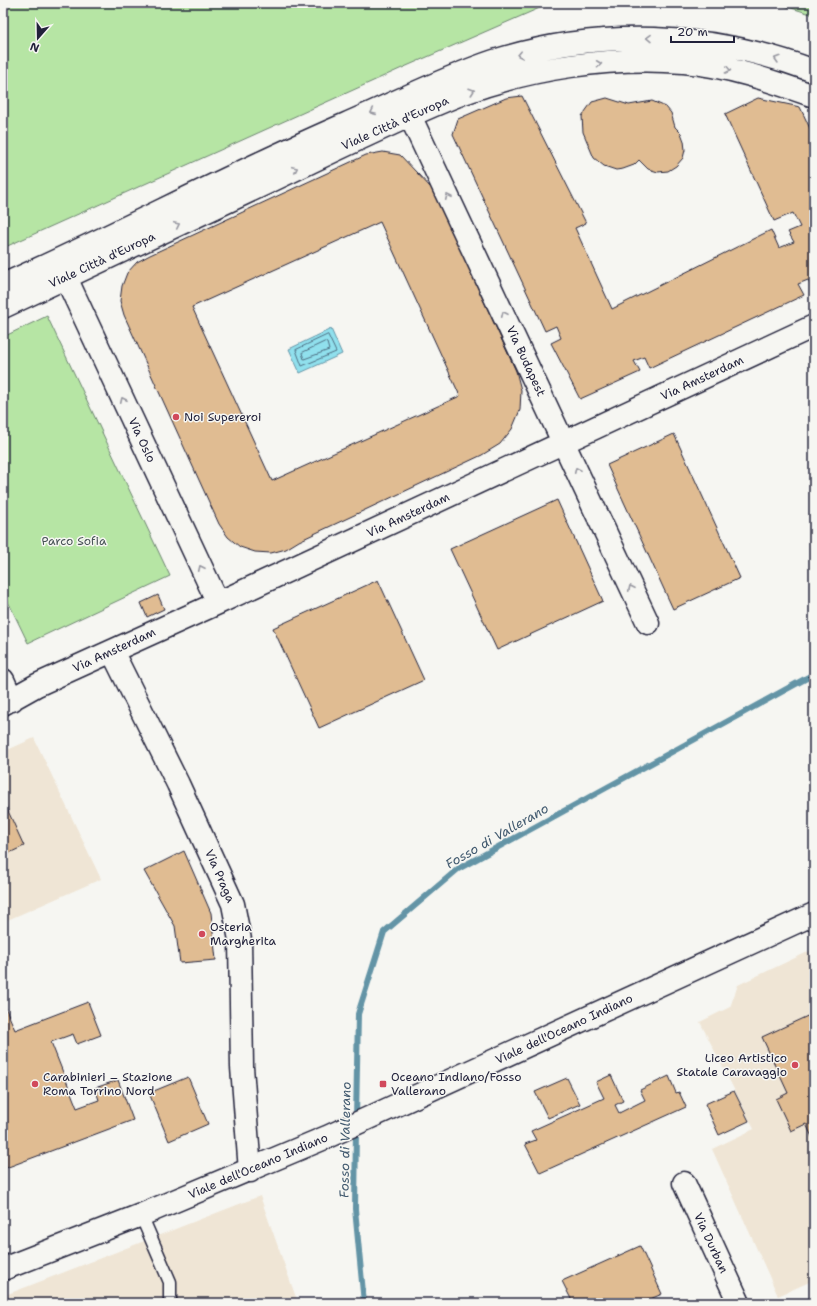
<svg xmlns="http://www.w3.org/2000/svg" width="817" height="1306" viewBox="0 0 817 1306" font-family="'Shantell Sans',sans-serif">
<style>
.built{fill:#efe5d5}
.green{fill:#b6e5a4;stroke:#6c8470}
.water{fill:#90e0ed;stroke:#6494a6}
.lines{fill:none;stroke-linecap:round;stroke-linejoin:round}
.shore{stroke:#4e6e82;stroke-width:1}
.stream{stroke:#6494a6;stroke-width:6}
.building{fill:#e0bc92;stroke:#22223b;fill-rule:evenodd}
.service-casing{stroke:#22223b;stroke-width:15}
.minor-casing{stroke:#22223b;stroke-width:25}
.tertiary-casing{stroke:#22223b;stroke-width:25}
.service{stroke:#f6f6f2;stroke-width:12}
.minor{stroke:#f6f6f2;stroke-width:22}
.tertiary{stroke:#f6f6f2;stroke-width:22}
.oneway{stroke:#9797a0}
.poi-dot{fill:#d1495b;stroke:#f6f6f2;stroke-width:1.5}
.labels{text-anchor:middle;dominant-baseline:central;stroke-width:3;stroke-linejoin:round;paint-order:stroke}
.street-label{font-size:12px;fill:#22223b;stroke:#f6f6f2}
.poi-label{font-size:12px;fill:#22223b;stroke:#f6f6f2;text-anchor:start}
.park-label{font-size:12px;fill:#475355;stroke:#f6f6f2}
.water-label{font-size:13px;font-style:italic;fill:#435b70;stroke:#f6f6f2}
</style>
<rect width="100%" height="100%" fill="#f6f6f2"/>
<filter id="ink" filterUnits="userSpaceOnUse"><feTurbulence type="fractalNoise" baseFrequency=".025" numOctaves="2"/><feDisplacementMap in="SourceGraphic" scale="8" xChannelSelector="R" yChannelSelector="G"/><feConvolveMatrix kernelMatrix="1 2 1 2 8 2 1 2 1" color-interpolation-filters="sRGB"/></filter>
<g filter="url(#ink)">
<path class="built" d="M34 738 101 879 3 922V752Z
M814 949V1280L778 1296 712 1149 754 1129 700 1022 730 1007 738 985Z
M260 1196 298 1303H3V1296Z"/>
<path class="green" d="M3 3H551L402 68 3 248Z
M775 3H814V15Z
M47 316 170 576 28 643 3 591V337Z"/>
<path class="water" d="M331 329 342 354 300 373 289 349Z"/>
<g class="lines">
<path class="shore" d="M328 335 336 352 302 366 296 350Z
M325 342 327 343 329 350 304 359 302 353Z"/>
<path class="stream" d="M356 1119 358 1014 384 932 458 869 814 674
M356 1128 355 1209 364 1303"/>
</g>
<path class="building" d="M522 96 586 223 575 228 612 309 771 230 779 248 794 242 788 232 800 227 793 213 774 221 725 114 758 98 800 107 814 137V291L808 280 798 284 804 295 649 368 644 357 634 361 640 372 580 399 551 343 561 338 556 326 545 331 453 134 458 119 506 98Z
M607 98 629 105 652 101 666 107 671 113 675 127 681 133 684 141 685 150 683 158 676 166 668 171 658 172 648 169 639 160 634 165 623 169 616 170 604 166 594 158 583 132 582 116 592 102Z
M383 152 400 155 433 190 516 371 521 390 520 410 512 429 500 444 482 455 299 541 286 549 271 553 255 552 240 547 228 537 219 524 124 315 120 301 122 286 127 273 137 262 150 255 366 155ZM380 222 460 396 272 481 192 307Z
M674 434 740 578 673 609 607 465Z
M557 500 603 601 497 650 450 549Z
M378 580 424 680 319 728 273 628Z
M158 595 164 609 147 617 141 603Z
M3 800 24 846 3 856Z
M184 851 211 913 216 960 180 963 175 926 144 871Z
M3 1002 15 1030 88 1002 101 1035 77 1044 73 1034 51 1042 77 1108 99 1100 95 1088 118 1080 133 1120 3 1169Z
M814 1013V1141L806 1124 791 1131 776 1099 788 1093 762 1037Z
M611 1075 623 1101 615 1105 619 1113 645 1100 640 1090 669 1076 676 1093 679 1092 686 1107 540 1173 525 1144 536 1140 531 1131 604 1098 596 1082Z
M188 1077 208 1124 169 1141 149 1093Z
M567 1078 580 1104 548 1118 535 1092Z
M734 1091 749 1121 719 1135 705 1104Z
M640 1246 662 1294 641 1303H573L562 1281Z"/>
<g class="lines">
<g class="service-casing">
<path id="service" d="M141 1215 170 1282V1303"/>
</g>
<g class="minor-casing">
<path id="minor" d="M404 103 648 623
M60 265 218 603
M3 285C118 234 230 174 346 124 395 103 443 78 494 61 597 28 712 32 814 71
M3 307C93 264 184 222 275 179 336 150 398 119 461 94 530 68 610 56 684 62 729 66 772 81 814 96
M112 651 178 784 233 904 240 940 242 1067 250 1171
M3 680 12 700
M3 704 37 685 218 603 814 326
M684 1183 739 1303"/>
</g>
<g class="tertiary-casing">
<path id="tertiary" d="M3 1269 141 1215 327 1137 814 914"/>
</g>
<use href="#service" class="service"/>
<use href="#minor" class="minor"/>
<use href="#tertiary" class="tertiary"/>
</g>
<defs><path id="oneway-chevron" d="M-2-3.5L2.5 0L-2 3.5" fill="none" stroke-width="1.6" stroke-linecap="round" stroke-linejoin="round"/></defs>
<g class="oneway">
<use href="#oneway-chevron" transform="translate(649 38) rotate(-179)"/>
<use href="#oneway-chevron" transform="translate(520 55) rotate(167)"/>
<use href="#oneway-chevron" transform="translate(777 59) rotate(-164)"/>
<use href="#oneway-chevron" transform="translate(599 64) rotate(-7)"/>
<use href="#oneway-chevron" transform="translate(728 70) rotate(12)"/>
<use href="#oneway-chevron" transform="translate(472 91) rotate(-19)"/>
<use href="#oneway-chevron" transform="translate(373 112) rotate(156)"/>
<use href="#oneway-chevron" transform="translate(295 169) rotate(-25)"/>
<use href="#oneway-chevron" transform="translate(448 197) rotate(-115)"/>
<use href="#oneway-chevron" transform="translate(177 225) rotate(-25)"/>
<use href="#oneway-chevron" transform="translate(504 314) rotate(-115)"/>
<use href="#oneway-chevron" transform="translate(123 400) rotate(-115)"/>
<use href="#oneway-chevron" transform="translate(577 470) rotate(-115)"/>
<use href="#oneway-chevron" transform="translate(201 568) rotate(-115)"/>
<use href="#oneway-chevron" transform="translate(631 588) rotate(-115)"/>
</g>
</g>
<g class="poi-dot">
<circle cx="176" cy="417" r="4"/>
<circle cx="202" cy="934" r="4"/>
<circle cx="795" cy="1065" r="4"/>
<circle cx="35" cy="1084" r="4"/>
<rect x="379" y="1080" width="8" height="8" rx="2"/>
</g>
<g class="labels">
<g class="street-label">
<text transform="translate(395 123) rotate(-24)">Viale Città d'Europa</text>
<text transform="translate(102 260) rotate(-25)">Viale Città d'Europa</text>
<text transform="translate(526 361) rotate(65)">Via Budapest</text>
<text transform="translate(702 378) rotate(-25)">Via Amsterdam</text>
<text transform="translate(142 440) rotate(65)">Via Oslo</text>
<text transform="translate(408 515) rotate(-25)">Via Amsterdam</text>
<text transform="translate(114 650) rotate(-25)">Via Amsterdam</text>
<text transform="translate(220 876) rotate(66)">Via Praga</text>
<text transform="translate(564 1029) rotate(-25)">Viale dell'Oceano Indiano</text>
<text transform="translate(258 1166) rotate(-23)">Viale dell'Oceano Indiano</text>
<text transform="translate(711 1243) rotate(65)">Via Durban</text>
</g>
<g class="poi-label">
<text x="184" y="417">Noi Supereroi</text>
<text x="210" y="927">Osteria<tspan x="210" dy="14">Margherita</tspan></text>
<text x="787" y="1058" text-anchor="end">Liceo Artistico<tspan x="787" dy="14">Statale Caravaggio</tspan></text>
<text x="43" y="1077">Carabinieri – Stazione<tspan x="43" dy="14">Roma Torrino Nord</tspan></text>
<text x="391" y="1077">Oceano Indiano/Fosso<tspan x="391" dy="14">Vallerano</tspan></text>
</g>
<g class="park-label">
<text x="74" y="541">Parco Sofia</text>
</g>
<g class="water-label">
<text transform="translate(497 836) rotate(-30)">Fosso di Vallerano</text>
<text transform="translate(345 1140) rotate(-89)">Fosso di Vallerano</text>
</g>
</g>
<rect width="817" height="1306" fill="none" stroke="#f6f6f2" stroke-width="16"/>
<rect x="8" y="8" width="801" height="1290" fill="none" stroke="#22223b" stroke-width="1.5" filter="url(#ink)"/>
<g transform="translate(38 38) rotate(200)" stroke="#f6f6f2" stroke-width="3" paint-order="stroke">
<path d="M0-3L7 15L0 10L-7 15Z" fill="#22223b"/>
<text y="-6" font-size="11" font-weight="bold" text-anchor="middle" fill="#22223b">N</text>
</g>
<path d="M671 36v6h63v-6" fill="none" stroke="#22223b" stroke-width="2"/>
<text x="677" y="36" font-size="12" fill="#22223b" stroke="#f6f6f2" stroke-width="3" paint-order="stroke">20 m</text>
</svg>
